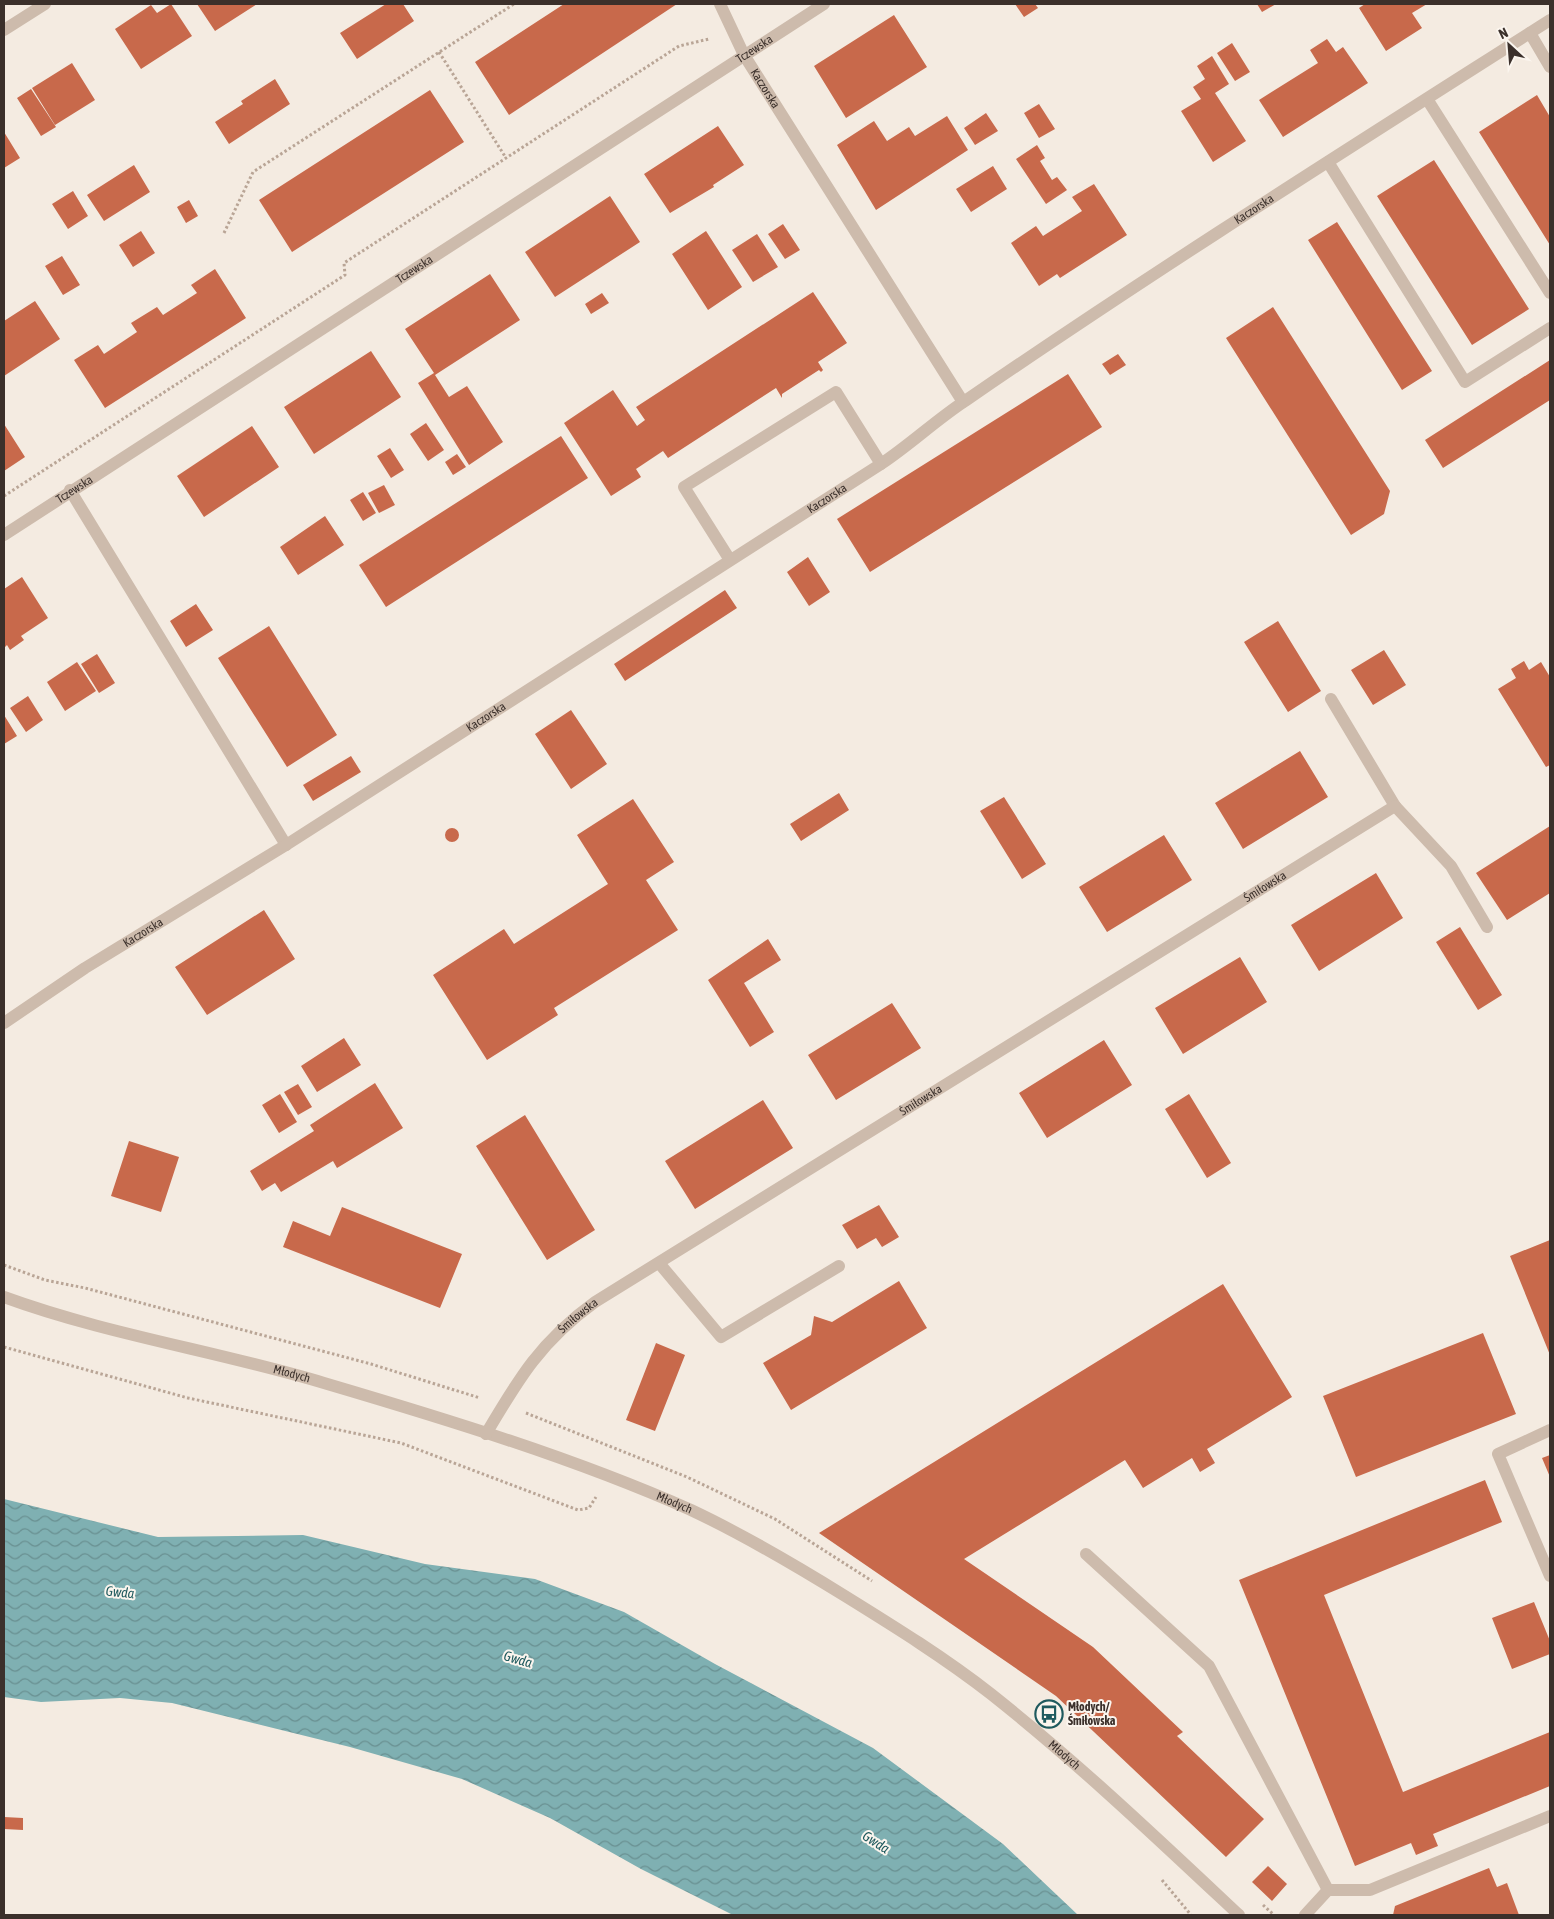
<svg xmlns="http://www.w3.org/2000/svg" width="1554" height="1919" viewBox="0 0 1554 1919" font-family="'Asap Condensed',sans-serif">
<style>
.water{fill:url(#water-waves)}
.building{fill:#c8694b}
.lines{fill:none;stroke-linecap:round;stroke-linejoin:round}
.path{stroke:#b9a596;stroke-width:3;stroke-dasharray:2.5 2.5;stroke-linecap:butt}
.minor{stroke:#cdbbac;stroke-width:12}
.labels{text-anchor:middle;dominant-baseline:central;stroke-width:4;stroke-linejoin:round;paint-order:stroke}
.street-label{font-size:12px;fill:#3b302b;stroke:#fbf5ee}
.poi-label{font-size:12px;font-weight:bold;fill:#3b302b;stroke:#fbf5ee;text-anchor:start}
.water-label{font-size:14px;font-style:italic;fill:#1f5a5e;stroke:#fbf5ee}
</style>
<defs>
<pattern id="water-waves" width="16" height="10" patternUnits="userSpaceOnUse" patternTransform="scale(1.25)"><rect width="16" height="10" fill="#7fb0b2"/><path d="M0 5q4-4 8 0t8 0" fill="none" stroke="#699091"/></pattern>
</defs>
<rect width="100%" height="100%" fill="#f4ebe1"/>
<path class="water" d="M4 1499 158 1537 303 1535 425 1564 535 1579 624 1612 715 1664 873 1748 1003 1844 1078 1915H733L641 1869 550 1818 462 1779 350 1747 172 1703 120 1698 41 1702 4 1697Z"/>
<path class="building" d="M171 4 192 36 141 69 115 29 151 5 157 13Z
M197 4H257L215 31Z
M386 4H403L414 21 357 59 340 33Z
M564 4H677L509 115 475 62Z
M1015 4H1035L1038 8 1024 17Z
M1257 4H1276L1262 12Z
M1365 4H1427L1412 13 1422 28 1386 51 1359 8Z
M894 15 927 67 846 118 814 66Z
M1327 39 1336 52 1343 47 1368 83 1283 137 1259 100 1318 63 1310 50Z
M1232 43 1250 72 1235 81 1217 53Z
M1212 56 1229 84 1215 93 1246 141 1213 162 1181 111 1201 99 1193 87 1205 79 1197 66Z
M72 63 95 100 55 125 32 88Z
M275 79 290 104 229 144 215 122 243 104 241 101Z
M31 89 56 127 41 136 17 98Z
M430 90 464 142 292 252 259 200Z
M1537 95 1550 117V245L1479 132Z
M1039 104 1055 129 1039 138 1024 113Z
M986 113 998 131 975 145 964 128Z
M947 116 968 150 876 210 837 145 874 121 887 141 909 127 915 136Z
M718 126 744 165 713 185 714 187 670 213 644 174Z
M4 132 20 158 4 168Z
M1037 145 1045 158 1040 161 1052 180 1057 177 1067 190 1046 204 1016 159Z
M1434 160 1529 309 1472 345 1377 196Z
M134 165 150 192 104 221 87 195Z
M993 166 1007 189 971 212 956 189Z
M1094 184 1127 235 1060 278 1057 274 1039 286 1011 243 1036 226 1043 236 1082 211 1072 197Z
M73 191 88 216 68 229 52 204Z
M610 196 640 242 555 297 525 252Z
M189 200 198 216 186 223 177 207Z
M1337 222 1432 371 1402 390 1308 240Z
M783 224 800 250 785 259 768 234Z
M141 231 155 253 133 267 119 245Z
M706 231 742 287 708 310 672 254Z
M757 234 778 267 753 282 732 250Z
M62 256 80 285 63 295 45 266Z
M215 269 246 318 105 408 74 360 98 345 104 354 137 332 131 323 157 307 163 315 197 293 191 285Z
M490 274 520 320 435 375 449 397 467 386 503 442 469 465 418 383 434 373 405 329Z
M813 292 847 343 818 362 823 370 821 372 819 370 782 394V398L776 388 668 458 663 451 636 469 641 477 611 496 564 423 613 390 637 426 645 420 636 407Z
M602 293 609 303 591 314 585 304Z
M35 301 60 339 4 376V321Z
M1273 307 1390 491 1384 514 1351 535 1226 338Z
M371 351 401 397 314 454 284 407Z
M1118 354 1126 365 1110 375 1102 364Z
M1550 360V400L1443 468 1425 440Z
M1068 374 1102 427 870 572 837 519Z
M426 423 444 450 428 461 410 434Z
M4 424 25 457 4 471Z
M252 426 279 467 204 517 177 476Z
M561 436 588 478 386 607 359 565Z
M390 448 404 470 391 478 377 456Z
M457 454 466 467 453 475 445 462Z
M384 485 395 505 379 513 368 493Z
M363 492 376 513 363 521 350 500Z
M325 516 344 545 298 575 280 547Z
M808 557 830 592 809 606 787 572Z
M22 577 48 618 21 636 24 640 10 650 7 645 4 648V589Z
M725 590 737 608 625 681 614 664Z
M196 604 213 630 186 647 170 621Z
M1278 621 1321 691 1288 712 1244 642Z
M269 626 337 735 287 767 218 658Z
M1384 650 1406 685 1373 705 1351 670Z
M97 654 115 683 99 693 81 664Z
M1524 661 1529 670 1541 662 1550 677V765L1546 767 1498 689 1516 678 1511 669Z
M77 662 96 691 65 711 47 682Z
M28 696 43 720 26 732 10 708Z
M571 710 607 764 571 789 535 734Z
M4 715 17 736 4 744Z
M1300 751 1328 797 1243 849 1215 803Z
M351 756 361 772 313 801 303 785Z
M839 793 849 810 801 841 790 824Z
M1004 797 1046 864 1022 879 980 811Z
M633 799 674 862 646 880 678 930 554 1008 558 1015 487 1060 433 975 504 929 514 944 608 884 577 835Z
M1550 826V893L1507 920 1476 873Z
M445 835a7 7 0 1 1 14 0a7 7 0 1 1-14 0Z
M1164 835 1192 880 1107 932 1079 887Z
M1376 873 1403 918 1319 971 1291 925Z
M264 910 295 959 207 1015 175 967Z
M1460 927 1502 995 1478 1010 1436 942Z
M768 939 781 960 744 983 774 1032 750 1047 708 980Z
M1240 957 1267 1002 1183 1054 1155 1008Z
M892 1003 921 1048 836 1100 808 1055Z
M344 1038 361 1065 317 1092 301 1066Z
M1104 1040 1132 1085 1047 1138 1019 1093Z
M375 1083 403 1128 337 1168 333 1161 281 1192 275 1183 262 1191 250 1171 314 1131 310 1125Z
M298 1084 312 1107 298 1115 284 1092Z
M280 1094 297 1122 279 1133 262 1105Z
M1189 1094 1231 1163 1207 1178 1165 1109Z
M763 1100 793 1148 695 1209 665 1161Z
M525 1115 595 1230 547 1260 476 1146Z
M129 1141 179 1157 161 1212 111 1196Z
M879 1205 899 1237 882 1247 876 1238 857 1249 842 1225Z
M342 1207 462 1254 440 1308 283 1247 293 1221 330 1236Z
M1550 1240V1355L1510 1256Z
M899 1281 927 1328 791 1410 763 1363 811 1335 814 1316 832 1322Z
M1223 1284 1292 1397 1207 1449 1215 1463 1200 1472 1192 1458 1143 1488 1125 1460 964 1559 1093 1647 1183 1732 1177 1736 1264 1819 1226 1857 1056 1696 819 1533Z
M1483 1333 1516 1414 1356 1477 1323 1396Z
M656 1343 685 1355 655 1431 626 1420Z
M1550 1455V1477L1542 1458Z
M1485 1480 1502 1522 1324 1595 1403 1792 1550 1732V1786L1433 1834 1438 1846 1416 1855 1411 1843 1355 1866 1239 1580Z
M1534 1602 1550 1641V1654L1512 1669 1492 1618Z
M4 1817 23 1818V1830L4 1829Z
M1268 1866 1287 1884 1272 1901 1252 1882Z
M1489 1868 1497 1887 1507 1883 1519 1915H1393L1395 1906Z"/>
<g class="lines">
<path class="path" d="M439 52 506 158
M224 233 253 172 514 4
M4 496 345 275 344 263 679 46 709 39
M4 1265 45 1280 85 1288 371 1364 480 1398
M4 1347 188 1398 401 1443 578 1510 589 1508 596 1497
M526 1413 687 1477 775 1519 872 1581
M1162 1880 1191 1915
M1263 1905 1274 1915"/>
<g class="minor">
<path id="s1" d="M720 4 744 55 963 402"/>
<path d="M4 30 45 4"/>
<path d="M1530 33 1550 67"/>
<path d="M1427 99 1550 293"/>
<path d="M1328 162 1465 382 1550 328"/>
<path d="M70 490 286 845"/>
<path id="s2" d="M4 535 824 4"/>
<path d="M730 560 684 487 836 392 881 464"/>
<path d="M1331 699 1395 806 1451 866 1487 927"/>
<path id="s3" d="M4 1023 85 968 286 845 881 464C911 444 936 420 965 401 1157 269 1354 145 1550 20"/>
<path d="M659 1263 721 1337 839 1266"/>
<path id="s4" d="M4 1297C108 1335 218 1351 324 1383 446 1419 574 1458 691 1510 744 1535 795 1565 845 1596 895 1627 945 1658 991 1694 1078 1763 1158 1839 1239 1915"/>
<path d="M1550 1430 1498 1454 1550 1576"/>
<path id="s5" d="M486 1434C519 1378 541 1341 595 1302L1395 806"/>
<path d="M1086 1554 1209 1666 1328 1890"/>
<path d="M1305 1915 1328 1890H1370L1550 1816"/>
</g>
</g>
<defs>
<g id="bus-ring" transform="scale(1.4375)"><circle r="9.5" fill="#fbf5ee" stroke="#1f5a5e" stroke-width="1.5"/><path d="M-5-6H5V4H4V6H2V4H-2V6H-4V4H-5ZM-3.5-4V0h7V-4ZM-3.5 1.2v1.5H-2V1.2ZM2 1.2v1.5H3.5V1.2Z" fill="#1f5a5e"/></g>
</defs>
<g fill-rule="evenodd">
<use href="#bus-ring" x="1049" y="1714"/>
</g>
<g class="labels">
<g class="street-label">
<text stroke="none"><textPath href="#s2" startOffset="894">Tczewska</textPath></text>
<text stroke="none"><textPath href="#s1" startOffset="96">Kaczorska</textPath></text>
<text stroke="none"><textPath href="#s3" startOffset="1492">Kaczorska</textPath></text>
<text stroke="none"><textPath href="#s2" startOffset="489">Tczewska</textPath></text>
<text stroke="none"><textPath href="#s2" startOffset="84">Tczewska</textPath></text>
<text stroke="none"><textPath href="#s3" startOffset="976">Kaczorska</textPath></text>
<text stroke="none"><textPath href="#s3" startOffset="571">Kaczorska</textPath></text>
<text stroke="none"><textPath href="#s5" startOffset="961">Śmiłowska</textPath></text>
<text stroke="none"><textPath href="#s3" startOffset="166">Kaczorska</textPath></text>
<text stroke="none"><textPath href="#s5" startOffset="556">Śmiłowska</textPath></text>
<text stroke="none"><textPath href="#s5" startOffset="151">Śmiłowska</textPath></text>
<text stroke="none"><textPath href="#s4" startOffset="298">Młodych</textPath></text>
<text stroke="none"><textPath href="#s4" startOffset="702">Młodych</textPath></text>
<text stroke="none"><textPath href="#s4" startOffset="1168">Młodych</textPath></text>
</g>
<g class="poi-label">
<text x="1068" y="1707">Młodych/<tspan x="1068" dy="14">Śmiłowska</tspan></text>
</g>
<g class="water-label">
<text transform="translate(120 1592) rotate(6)">Gwda</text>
<text transform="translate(518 1659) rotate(16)">Gwda</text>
<text transform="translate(876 1842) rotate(32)">Gwda</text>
</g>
</g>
<rect width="1554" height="1919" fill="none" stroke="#3b302b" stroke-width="10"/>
<g transform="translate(1509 45) rotate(334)" stroke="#fbf5ee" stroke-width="4" paint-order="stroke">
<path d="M0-4L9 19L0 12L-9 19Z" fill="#3b302b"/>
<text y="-8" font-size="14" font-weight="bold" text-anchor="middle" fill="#3b302b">N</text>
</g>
</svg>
